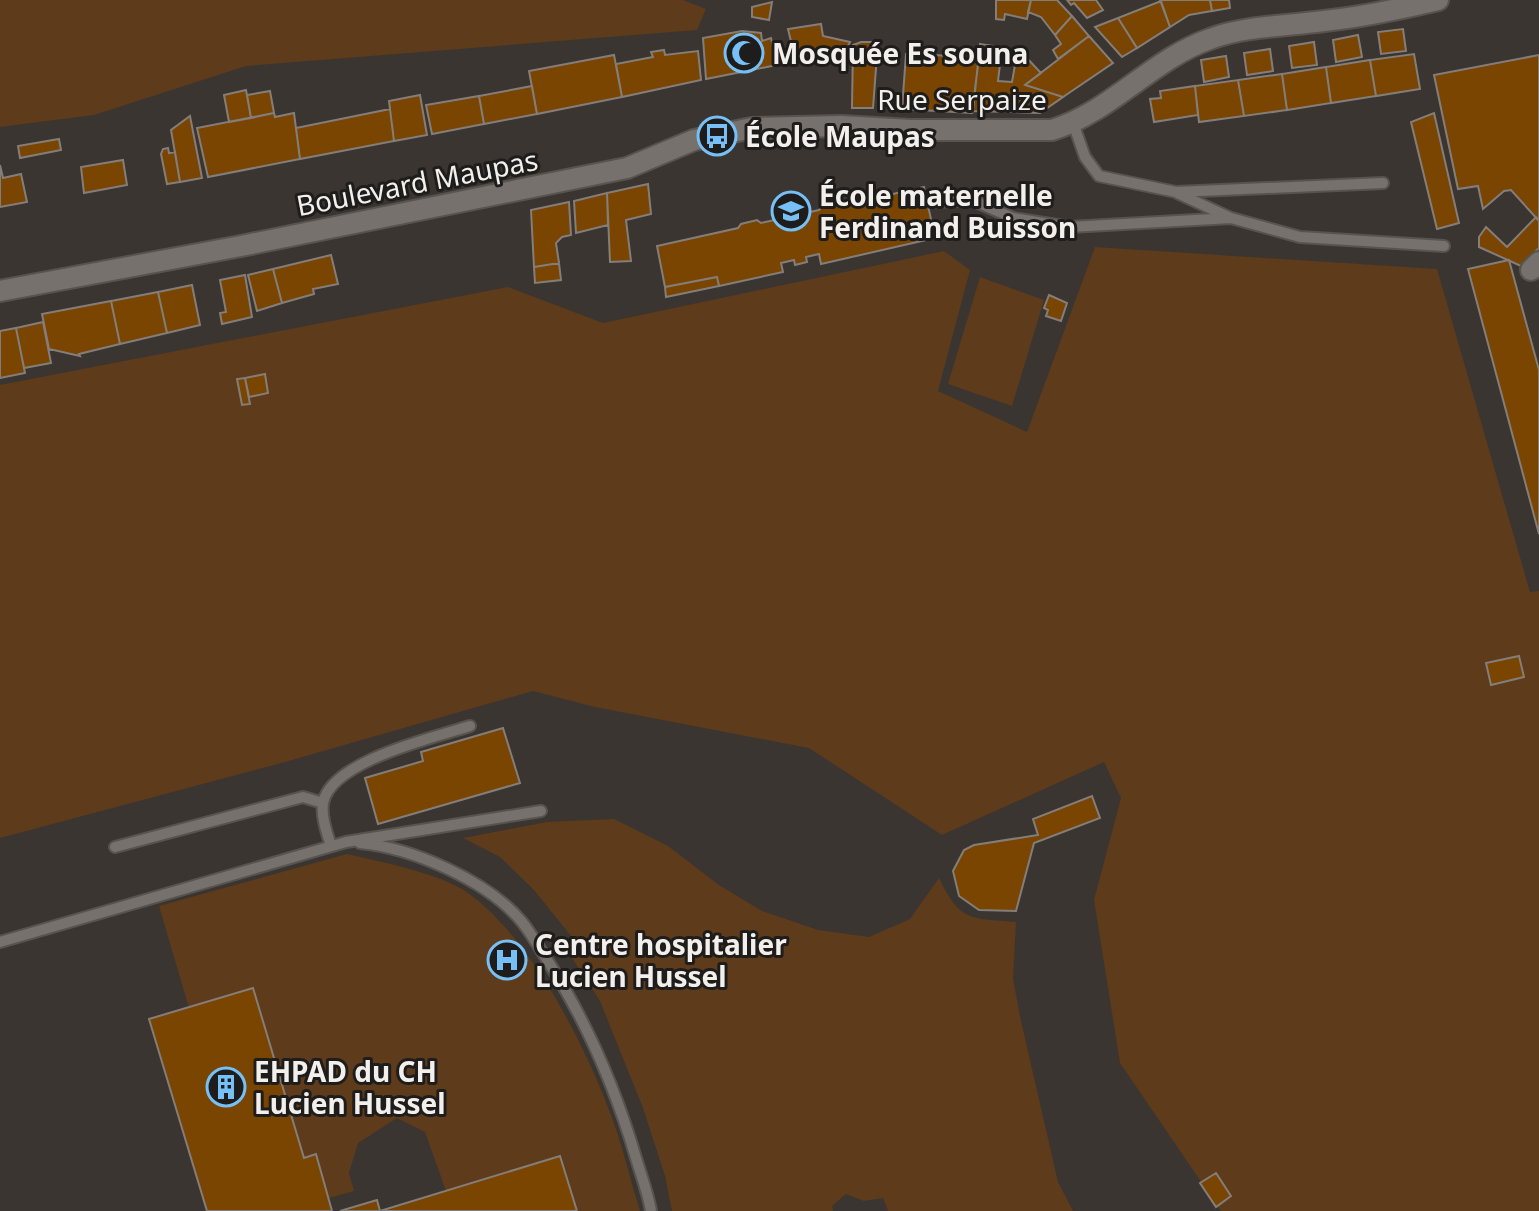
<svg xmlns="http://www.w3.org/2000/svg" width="1539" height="1211" viewBox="0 0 1539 1211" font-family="'Noto Sans',sans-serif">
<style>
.green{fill:#5d3b1b}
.building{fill:#7a4401;stroke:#847e7a;stroke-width:2}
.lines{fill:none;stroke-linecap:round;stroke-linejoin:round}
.service-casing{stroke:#575450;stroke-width:14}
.minor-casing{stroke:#575450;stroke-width:24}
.service{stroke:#76716c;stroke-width:10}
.minor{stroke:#76716c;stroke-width:20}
.labels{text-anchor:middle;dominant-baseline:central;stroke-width:6;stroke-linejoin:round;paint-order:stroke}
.poi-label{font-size:28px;font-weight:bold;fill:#f2efec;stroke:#1f1d1b;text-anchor:start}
.street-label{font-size:28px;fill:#f2efec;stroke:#1f1d1b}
</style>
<rect width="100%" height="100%" fill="#3a3531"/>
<path class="green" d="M0 0H683L706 9 697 30 246 66 94 115 0 127Z
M1095 247 1437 269 1530 592 1539 591V1211H1221L1120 1063 1094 900 1121 798 1104 762 942 835 809 748 595 707 533 691 285 762 0 838V385L508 287 603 323 944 251 970 270 938 391 1027 432Z
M980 277 1044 300 1012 406 948 384Z
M614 819 668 846 719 885 762 911 818 930 869 937 910 919 939 878C960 922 970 918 1016 922L1013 979 1021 1021 1058 1182 1073 1211H888L883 1198 864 1201 846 1194 832 1206 833 1211H672L665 1176 643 1108 600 1001 566 949 571 936 534 890 500 857 463 838 547 822Z
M347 854C381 862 440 873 468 893 534 940 593 1059 618 1135 626 1160 632 1186 640 1211H577L446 1191 425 1132 397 1118 358 1143 349 1173 354 1191 329 1198 316 1155 304 1158 253 988 189 1008 159 906Z"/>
<path class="building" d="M996 0H1031L1027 19 1005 14 1004 20 996 19Z
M1031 0H1057L1072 16 1055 35 1041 17 1028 12Z
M1067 0H1096L1103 10 1087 18 1074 3 1071 5Z
M1160 0H1210L1212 11 1189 15 1170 27Z
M1210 0H1229L1230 8 1212 11Z
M1161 1 1170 27 1137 48 1118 18Z
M772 2 769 20 752 17V7Z
M1072 16 1089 36 1058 59 1053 50 1061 44 1055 35Z
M1118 18 1137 48 1122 57 1095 27Z
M821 24 823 36 850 42 846 51 796 62 788 29Z
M1403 29 1406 51 1381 54 1378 32Z
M742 31 761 33 762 41 771 38 777 65 706 79 703 38Z
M1358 35 1362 57 1336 62 1333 40Z
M1089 36 1113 63 1063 97 1025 85Z
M861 42H878L873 108H852L853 45Z
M1314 42 1317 65 1292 68 1289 46Z
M980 44 994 46V55L1001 56 998 81 1012 82 1015 65 1025 56 1041 73 1025 85 1063 97 1040 113 973 111Z
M1270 49 1273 71 1247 75 1244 53Z
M664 50 665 55 698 51 701 80 622 97 616 64 653 57 651 52Z
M906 54 979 57 972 113 902 109Z
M1414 54 1420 89 1376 96 1370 60Z
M614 55 622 97 537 114 529 71Z
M1539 55V221L1511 190 1504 191 1483 209 1478 186 1458 189 1434 75Z
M1226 56 1229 77 1204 82 1201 60Z
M1370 60 1376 96 1331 103 1326 67Z
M1326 67 1331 103 1287 110 1282 74Z
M1282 74 1287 110 1244 116 1238 80Z
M1238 80 1244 116 1199 122 1195 86Z
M532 86 537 114 484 124 479 96Z
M1195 86 1198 115 1154 122 1150 99 1161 98 1160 91Z
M246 90 251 118 229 122 224 95Z
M270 91 274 113 251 118 247 95Z
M420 95 427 135 394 141 389 101Z
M479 96 484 124 432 134 426 105Z
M390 109 394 141 300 159 296 128Z
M274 113 275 117 294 113 300 159 208 177 197 128Z
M1434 113 1459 223 1437 229 1411 122Z
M190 116 202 178 180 182 171 130Z
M59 139 61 150 20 158 18 146Z
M168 148 169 153 175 152 180 182 167 184 161 154 163 149Z
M123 160 127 185 84 193 81 167Z
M0 165 3 178 21 174 27 202 0 207Z
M648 184 651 214 626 220 631 261 610 262 607 193Z
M924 187 935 238 821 264 819 254 806 257 807 262 795 265 794 260 781 263 783 272 719 286 717 277 665 287 657 246 738 228 741 224 757 220 761 223 819 210 823 206 839 202 844 205Z
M607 193 608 225 576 233 574 201Z
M569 202 571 235 562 237 556 243 559 263 534 267 531 210Z
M1536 217 1539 221V248L1521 266 1479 247V237L1486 227 1507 247Z
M331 255 338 284 313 289 314 294 282 303 273 269Z
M1509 260 1539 370V534L1468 269Z
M559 263 561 280 535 283 534 267Z
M273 269 282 303 257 311 248 275Z
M245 275 252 317 222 324 220 313 226 312 220 280Z
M717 277 719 286 666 297 665 287Z
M192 285 200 325 167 333 158 292Z
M158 292 167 333 120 344 111 301Z
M1049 295 1067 303 1061 321 1046 316 1048 310 1044 308Z
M111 301 120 344 79 354 80 356 49 349 42 314Z
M43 322 51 363 24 368 16 328Z
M16 328 25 373 0 378V331Z
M265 374 268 393 249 397 245 378Z
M245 378 250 404 242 405 237 379Z
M1519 656 1524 677 1491 685 1486 663Z
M503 728 520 783 378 824 365 778 423 761 421 752Z
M1092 796 1100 818 1034 843 1016 911 979 910 959 896 953 871 964 850 974 845 1038 835 1033 819Z
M253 988 304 1158 316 1154 332 1211H207L149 1019Z
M560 1156 577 1211H340L377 1200 380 1211Z
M1216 1173 1231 1196 1216 1207 1200 1183Z"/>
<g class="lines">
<g class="service-casing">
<path id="service" d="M1073 123 1085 157 1099 176 1176 192 1383 183
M1177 193 1231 218 1300 237 1444 246
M935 202 972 200 1013 218 1070 227 1231 218
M360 843C413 848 488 881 522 922 531 933 538 946 546 958 586 1020 615 1087 636 1158 641 1175 648 1193 651 1211
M331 846C327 833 321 817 323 803 331 761 433 738 470 726
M115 847 303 797 323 803
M0 942 346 842 541 811"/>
</g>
<g class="minor-casing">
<path id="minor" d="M1531 270 1539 262
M0 291 241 246 592 175 627 168 694 140 752 128 841 126 911 130H1052C1111 112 1152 59 1210 39 1245 26 1287 26 1324 21 1362 17 1400 9 1438 0"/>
</g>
<use href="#service" class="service"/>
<use href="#minor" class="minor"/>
</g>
<defs>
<g id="mosque-ring" transform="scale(2)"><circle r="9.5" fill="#1f1d1b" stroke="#76c0f7" stroke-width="1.5"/><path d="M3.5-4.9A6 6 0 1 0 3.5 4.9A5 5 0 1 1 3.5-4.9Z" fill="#76c0f7"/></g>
<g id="bus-ring" transform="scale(2)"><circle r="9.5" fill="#1f1d1b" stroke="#76c0f7" stroke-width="1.5"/><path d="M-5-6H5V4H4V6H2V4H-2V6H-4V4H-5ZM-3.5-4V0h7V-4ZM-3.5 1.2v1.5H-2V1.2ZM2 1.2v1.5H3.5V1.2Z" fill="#76c0f7"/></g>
<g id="school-ring" transform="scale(2)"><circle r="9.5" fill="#1f1d1b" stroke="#76c0f7" stroke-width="1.5"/><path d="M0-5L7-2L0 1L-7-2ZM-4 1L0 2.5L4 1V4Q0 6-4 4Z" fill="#76c0f7"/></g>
<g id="hospital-ring" transform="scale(2)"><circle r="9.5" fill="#1f1d1b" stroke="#76c0f7" stroke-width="1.5"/><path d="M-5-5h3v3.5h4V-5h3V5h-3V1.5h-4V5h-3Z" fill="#76c0f7"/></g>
<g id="building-ring" transform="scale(2)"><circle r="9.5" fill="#1f1d1b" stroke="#76c0f7" stroke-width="1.5"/><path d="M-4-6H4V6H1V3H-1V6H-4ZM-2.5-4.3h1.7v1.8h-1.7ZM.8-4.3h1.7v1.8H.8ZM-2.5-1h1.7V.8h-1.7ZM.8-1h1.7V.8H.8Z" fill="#76c0f7"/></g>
</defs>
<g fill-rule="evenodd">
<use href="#mosque-ring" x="744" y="53"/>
<use href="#bus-ring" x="717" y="136"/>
<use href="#school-ring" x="791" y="211"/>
<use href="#hospital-ring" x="507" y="960"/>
<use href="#building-ring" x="226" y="1087"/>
</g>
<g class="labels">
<g class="poi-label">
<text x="772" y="53">Mosquée Es souna</text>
<text x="745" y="136">École Maupas</text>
<text x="819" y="195">École maternelle<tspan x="819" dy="32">Ferdinand Buisson</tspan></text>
<text x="535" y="944">Centre hospitalier<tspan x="535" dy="32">Lucien Hussel</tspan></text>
<text x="254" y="1071">EHPAD du CH<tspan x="254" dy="32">Lucien Hussel</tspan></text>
</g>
<g class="street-label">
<text x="962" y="99">Rue Serpaize</text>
<text transform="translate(417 182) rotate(-11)">Boulevard Maupas</text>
</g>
</g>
</svg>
